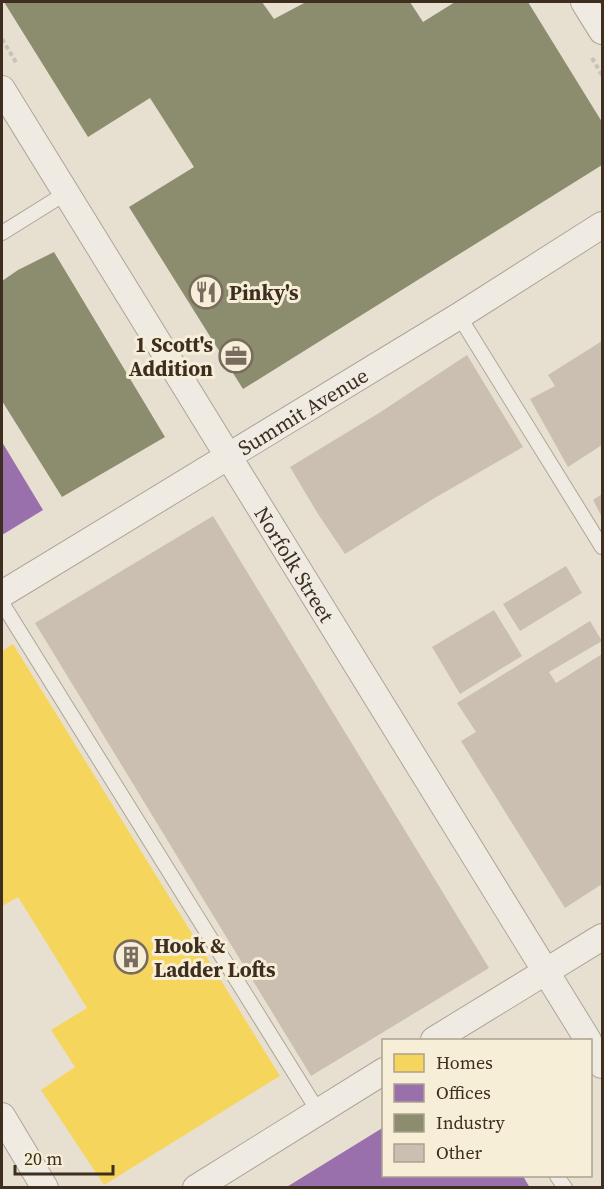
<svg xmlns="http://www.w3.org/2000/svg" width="604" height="1189" viewBox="0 0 604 1189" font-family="'Source Serif 4',serif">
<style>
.homes{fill:#f6d55c}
.offices{fill:#9970ab}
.industry{fill:#8c8c6e}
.building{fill:#cbbfb2}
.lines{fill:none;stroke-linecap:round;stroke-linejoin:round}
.service-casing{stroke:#ada599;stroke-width:16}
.minor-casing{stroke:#ada599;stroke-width:28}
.path{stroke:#c8c2b9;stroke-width:4;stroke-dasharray:4.5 3;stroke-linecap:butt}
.service{stroke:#efebe3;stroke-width:14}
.minor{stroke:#efebe3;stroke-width:26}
.labels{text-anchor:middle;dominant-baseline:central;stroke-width:6;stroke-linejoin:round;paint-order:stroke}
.poi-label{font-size:21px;font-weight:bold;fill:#3d2e20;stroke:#f7eed8;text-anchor:start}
.street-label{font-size:21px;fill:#3d2e20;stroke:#f7eed8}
</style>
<rect width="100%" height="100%" fill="#e7e0d1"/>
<path class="homes" d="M13 644 280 1076 104 1185 41 1090 75 1067 51 1030 87 1008 18 897 2 906V651Z"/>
<path class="offices" d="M2 442 43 510 2 535Z
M384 1127V1176H523L530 1188H285Z"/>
<path class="industry" d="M4 2H262L274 19 306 2H410L423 22 455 2H528L602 122V165L243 389 129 207 194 167 150 98 88 137Z
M54 252 165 437 62 497 2 401V281L18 270Z"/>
<path class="building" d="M602 341V445L568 467 530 399 555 386 548 375Z
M467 355 523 447 433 499 345 554 318 514 290 467 379 413Z
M602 494V517L593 500Z
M213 516 489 968 311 1076 35 623Z
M566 566 582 593 520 631 503 604Z
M494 610 522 656 460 694 432 647Z
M590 621 602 641 549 672 556 683 602 654V884L565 908 461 741 476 732 457 703Z"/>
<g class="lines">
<g class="service-casing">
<path id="service" d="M2 233 66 193
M459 316 602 547
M2 603 318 1111
M557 1176 565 1188"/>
</g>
<g class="minor-casing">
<g id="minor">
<path d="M584 2 602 31"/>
<path id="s1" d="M2 89 588 1040"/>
<path id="s2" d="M2 594 459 316 602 225"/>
<path d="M434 1040 602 937"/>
<path d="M590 1045 602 1065"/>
<path d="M2 1116 45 1188"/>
<path d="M196 1188 384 1071"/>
</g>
</g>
<path class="path" d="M2 39 17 64
M592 58 602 75"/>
<use href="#service" class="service"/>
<use href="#minor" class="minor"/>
</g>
<defs>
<g id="restaurant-ring" transform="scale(1.725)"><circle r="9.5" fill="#f7eed8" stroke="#786c5e" stroke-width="1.5"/><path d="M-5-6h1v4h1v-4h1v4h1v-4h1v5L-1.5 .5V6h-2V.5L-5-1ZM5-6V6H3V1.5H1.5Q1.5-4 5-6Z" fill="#786c5e"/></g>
<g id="office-ring" transform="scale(1.725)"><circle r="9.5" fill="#f7eed8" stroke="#786c5e" stroke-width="1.5"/><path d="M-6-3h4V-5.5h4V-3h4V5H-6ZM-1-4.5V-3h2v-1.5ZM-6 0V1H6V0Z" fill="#786c5e"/></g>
<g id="building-ring" transform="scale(1.725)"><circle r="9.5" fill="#f7eed8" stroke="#786c5e" stroke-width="1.5"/><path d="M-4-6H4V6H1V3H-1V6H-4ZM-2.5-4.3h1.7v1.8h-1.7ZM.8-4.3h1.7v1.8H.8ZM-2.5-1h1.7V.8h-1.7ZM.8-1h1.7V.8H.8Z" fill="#786c5e"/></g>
</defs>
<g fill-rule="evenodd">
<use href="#restaurant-ring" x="206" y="292"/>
<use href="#office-ring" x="236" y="356"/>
<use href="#building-ring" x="131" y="957"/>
</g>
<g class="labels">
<g class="poi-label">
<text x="229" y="292">Pinky's</text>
<text x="213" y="344" text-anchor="end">1 Scott's<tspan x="213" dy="24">Addition</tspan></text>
<text x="154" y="945">Hook &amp;<tspan x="154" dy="24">Ladder Lofts</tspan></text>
</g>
<g class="street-label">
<text stroke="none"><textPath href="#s2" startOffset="352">Summit Avenue</textPath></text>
<text stroke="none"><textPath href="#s1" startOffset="558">Norfolk Street</textPath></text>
</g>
</g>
<rect width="604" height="1189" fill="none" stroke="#3d2e20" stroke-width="6"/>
<rect x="382" y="1039" width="210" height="138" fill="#f7eed8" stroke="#ada18e" stroke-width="1.5"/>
<rect x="394" y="1054" width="30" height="18" fill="#f6d55c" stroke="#ada18e" stroke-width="1.5"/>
<text x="436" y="1069" font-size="18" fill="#3d2e20">Homes</text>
<rect x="394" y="1084" width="30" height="18" fill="#9970ab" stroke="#ada18e" stroke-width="1.5"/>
<text x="436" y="1099" font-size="18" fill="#3d2e20">Offices</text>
<rect x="394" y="1114" width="30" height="18" fill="#8c8c6e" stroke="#ada18e" stroke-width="1.5"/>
<text x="436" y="1129" font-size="18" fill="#3d2e20">Industry</text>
<rect x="394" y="1144" width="30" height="18" fill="#cbbfb2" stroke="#ada18e" stroke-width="1.5"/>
<text x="436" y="1159" font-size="18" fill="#3d2e20">Other</text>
<path d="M15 1165v9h98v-9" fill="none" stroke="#3d2e20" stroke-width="3"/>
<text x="24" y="1165" font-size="18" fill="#3d2e20" stroke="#f7eed8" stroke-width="4.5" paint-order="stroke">20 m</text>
</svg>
